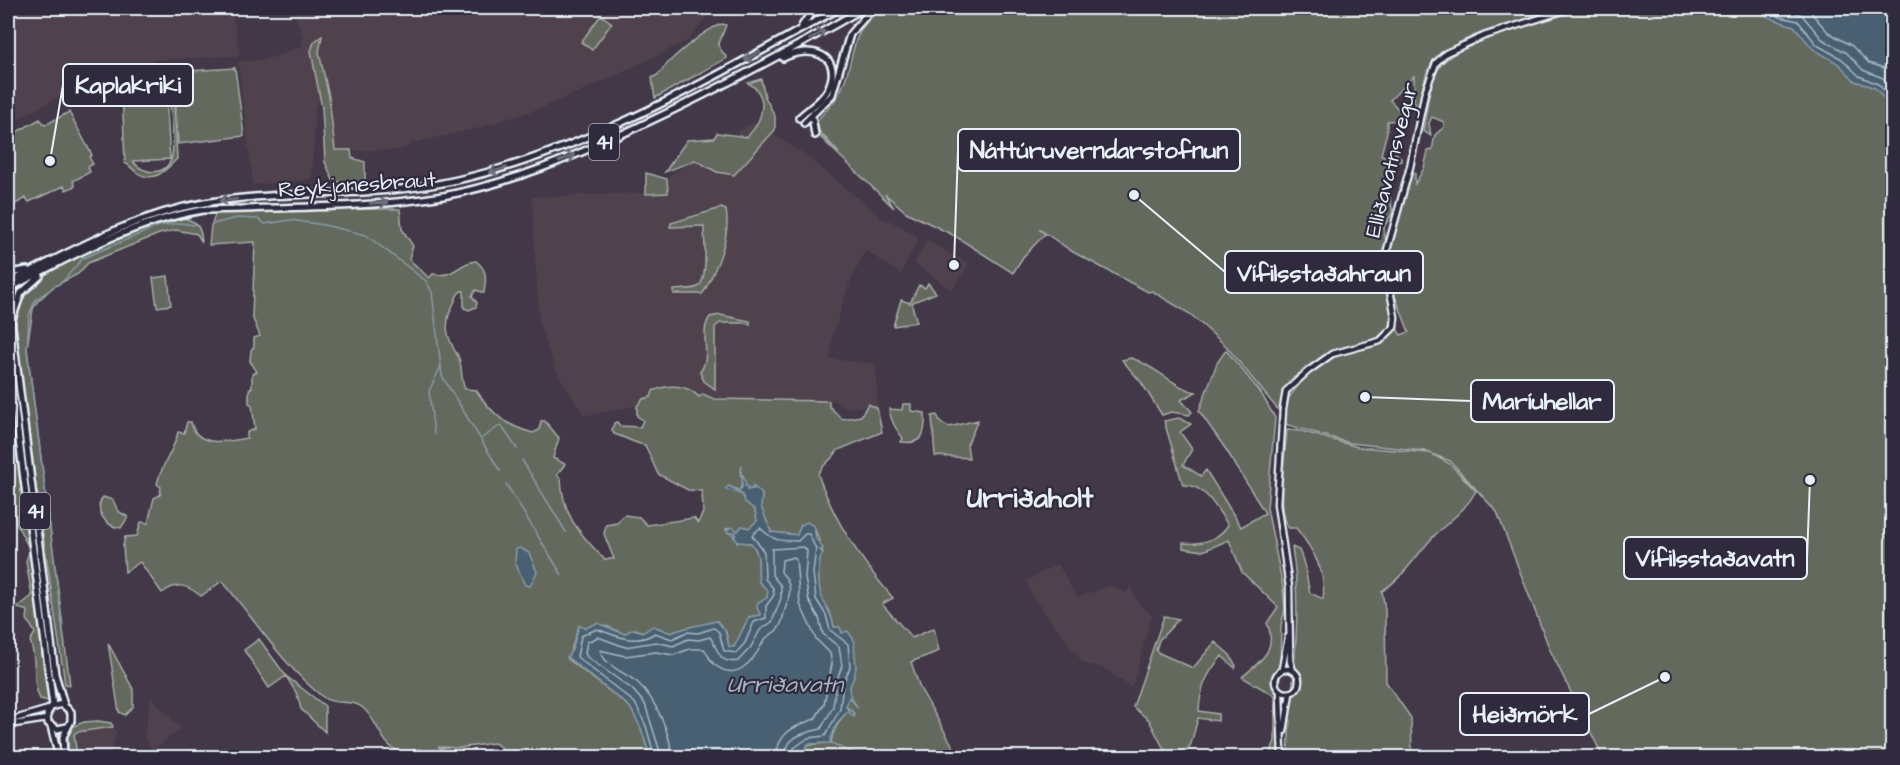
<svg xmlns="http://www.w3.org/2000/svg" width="1900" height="765" viewBox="0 0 1900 765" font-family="'Architects Daughter',sans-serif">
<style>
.built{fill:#50424e}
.green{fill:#64695c;stroke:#a6adaa;stroke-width:1.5;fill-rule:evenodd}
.water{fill:#496172;stroke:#899ba8;stroke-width:1.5}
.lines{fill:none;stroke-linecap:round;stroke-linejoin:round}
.shore{stroke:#a8b7c2;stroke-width:1.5}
.stream{stroke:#899ba8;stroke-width:1.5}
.secondary-casing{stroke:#e8f1f8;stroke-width:9}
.highway-casing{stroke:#e8f1f8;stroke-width:10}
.secondary{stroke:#2f2a3d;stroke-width:4.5}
.highway{stroke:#2f2a3d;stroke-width:5}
.oneway{stroke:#70707e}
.labels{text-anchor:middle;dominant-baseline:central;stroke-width:4.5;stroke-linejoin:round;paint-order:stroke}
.shield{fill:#2f2a3d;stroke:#b0b5c0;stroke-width:1.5}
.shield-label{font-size:21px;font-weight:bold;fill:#e8f1f8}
.street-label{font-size:22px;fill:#e8f1f8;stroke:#2f2a3d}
.water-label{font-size:24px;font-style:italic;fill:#a8b7c2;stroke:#2f2a3d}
.district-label{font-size:28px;font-weight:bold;fill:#e8f1f8;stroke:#2f2a3d}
.leader{fill:none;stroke:#e8f1f8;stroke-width:2}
.callout-dot{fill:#e8f1f8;stroke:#2f2a3d;stroke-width:2}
.callout{fill:#2f2a3d;stroke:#e8f1f8;stroke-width:2}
.callout-label{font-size:24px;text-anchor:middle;font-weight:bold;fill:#e8f1f8}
</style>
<rect width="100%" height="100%" fill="#423847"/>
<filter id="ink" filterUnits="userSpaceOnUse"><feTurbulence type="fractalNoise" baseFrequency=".0167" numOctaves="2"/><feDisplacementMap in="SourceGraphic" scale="12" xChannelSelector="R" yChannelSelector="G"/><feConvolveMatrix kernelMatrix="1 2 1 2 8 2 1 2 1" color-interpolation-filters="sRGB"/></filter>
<g filter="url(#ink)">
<path class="built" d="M8 8H231L240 53 236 56 157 60 111 72 76 87 8 125Z
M291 8H714L687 41 604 81 541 108 480 128 411 143 408 147 397 150 335 151 326 87 315 107 312 179 253 185 238 61 264 60 302 47 303 36Z
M753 122 803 153 886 221 889 220 919 237 901 274 865 250 849 285 832 337 830 359 876 364 877 408 868 404 864 407 848 408 832 400 714 399 699 398 694 392 653 391 641 405 584 416 556 371 539 323 532 197 667 192 669 176Z
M927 240 969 264 952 290 914 263Z
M1058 564 1077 597 1110 586 1126 593 1130 586 1139 604 1152 615 1132 688 1102 667 1083 663 1032 596 1026 581Z
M151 697 181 729 153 750 144 736Z
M113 727 117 733 108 758 77 757 74 734 77 732Z"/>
<path class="green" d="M883 8H1567C1533 18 1447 34 1429 68 1422 81 1421 99 1418 113L1414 99V76L1390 100 1404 115V120L1387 121V132L1381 155 1390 157 1396 153 1401 158V161L1390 166 1386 181 1393 212 1384 227 1395 322 1386 336 1367 344 1332 350 1289 381 1279 411 1226 346 1190 314 1152 291 1148 292 1073 252 1039 229 1045 234 1023 257 1013 273 955 236 906 212 885 194 894 208 819 136 816 130 839 153 819 131 817 121C824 111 835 103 840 92 857 59 846 32 883 8Z
M1579 8H1892V757H1603L1550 650 1497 512 1450 461 1424 451 1350 443 1285 424 1287 400 1306 376 1333 356 1380 345 1396 327 1401 335 1409 332 1395 296 1389 257 1412 171 1415 173V184L1424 168 1428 151 1432 150 1435 135 1444 127V122L1432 117 1429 123 1431 136 1423 131C1427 111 1428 86 1439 68 1455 40 1547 22 1579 8Z
M601 15 612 23 592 50 581 42Z
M722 24 726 25 718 46 727 58 655 98 652 78C662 74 662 68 669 62 679 52 709 27 722 24Z
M322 36 319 52 329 97 335 150H351L352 158 365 162V180C356 185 342 185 333 180L325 162 322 108 311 51 314 42Z
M235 68 244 136 178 144 174 72Z
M160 70 167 72 165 83 173 86 177 159C166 169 155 185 136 172 132 169 130 165 125 163L122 88C133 87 137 75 154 77L155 71ZM142 83 159 85C163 88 166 91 168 96 172 106 174 145 172 156 168 177 142 175 133 161L170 159 166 96 128 98 133 89Z
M761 79 765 97 775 116V130L734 175 717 172 695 160 665 172 687 140 714 138 717 133 747 137C762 122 771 96 748 83Z
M69 112 92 155 89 157 93 164 88 167 90 172 73 181 75 186 66 190 64 186 29 202 26 198 8 208V137L40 119 45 125Z
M646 173 667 179 668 193 646 194Z
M721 208 726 210C731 236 717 267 705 290L702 294H674V290C681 289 692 290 698 287 709 279 704 238 704 226L670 227 671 223Z
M333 209H400L402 229 413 246 409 259 429 278 433 274C456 278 457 263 476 261 488 270 486 279 484 293L476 290 472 296 477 303 476 307 469 310 464 308V291H461C456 295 456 298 454 303 443 324 446 337 458 356 463 366 460 378 465 389L476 390C491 413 506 426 533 433L539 430 541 421H545L559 438 553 458 565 464 557 475 561 479C563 517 579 532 604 559H614L604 534 606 525 617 523 624 515 639 517 647 525 694 518 698 523 703 512 702 491 688 490 658 474 645 445C635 444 625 437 614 434L612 430 614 423 617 422 620 426 640 427 643 420 637 416V406L643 399 651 397 653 391C669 384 687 384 699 397L703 394 714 399 829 401V406L842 419 861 416 868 404 877 408 882 432 838 450C832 460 823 464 818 474 833 519 863 563 893 598L882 604 912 638 934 628 939 651 911 662 920 688 959 757H796C805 742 815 745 831 742 833 731 839 720 848 711L853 714 846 706 855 662 853 651 854 642 849 633H842L840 628 834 627C832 612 824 607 821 595 818 586 816 561 823 553L814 526 801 525 797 535 771 532 761 507 762 495 752 489 747 490 743 477 740 491 731 487 727 489 743 495 746 502C754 504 756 511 757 521L749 528 742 526 738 531 732 527 726 529 729 533 736 532 737 542 751 543C762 556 757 566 759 582L769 591 761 615 749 617 734 647H729L726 632 717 621C700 626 687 626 671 633L656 627 644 632 635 629 624 634C610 628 601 620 586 628L579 626 568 659 630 707 641 728 650 757H512L503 755 501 747 494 743 459 748 438 747 450 752 489 757H422L420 749C381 762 384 726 363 708 352 698 335 706 324 698 283 666 256 621 222 581L201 596C186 584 177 582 162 593L140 562 125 572 123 546 125 537 137 536 141 522 148 523 154 498 160 495 161 487 157 484C161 465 174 451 178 432L184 433 187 422H191C196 448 227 442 247 438V432L255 429 252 405 249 403V390L252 387V374L257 372 250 361 251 350 254 347V338L260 336 252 316 255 242 209 245 211 226 215 215 223 211Z
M183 218C197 221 201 227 202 242L197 234 176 230 159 234 88 263 78 274 53 287 37 302 33 309 27 348 70 685 65 684 21 385 16 324 18 304 33 282 68 261 137 229Z
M168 276 171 305 157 307 153 278Z
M928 283 936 293 913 302 912 306 917 322 893 326 901 300 910 303 919 285 925 288Z
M720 315 750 321V325L746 323H720L715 327V389L704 381 700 372C713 355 698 333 710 317Z
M1226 350 1261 393 1275 418 1267 508 1283 587 1285 610 1281 625 1278 757H1269L1275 741V696L1242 677C1261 661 1278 650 1267 623L1278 607 1242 572 1229 540 1203 551 1183 548V543C1201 545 1218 540 1228 525 1217 509 1204 483 1183 485L1164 421 1179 418 1191 424 1180 432 1192 449 1183 465 1201 476 1206 470 1241 527 1265 513 1227 451 1199 411 1217 363Z
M1131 358C1155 365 1172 387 1196 392L1181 400 1192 412 1189 415 1171 412 1162 415 1141 382 1122 360Z
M8 373 50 699 49 701 40 699C31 681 38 660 30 641L35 633 27 619 28 611 17 608 32 596 26 561 30 550 16 523 8 450Z
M903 404H911V411L925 413C926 434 923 445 901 442L903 438C896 429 891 422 889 409L902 410Z
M937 415 941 423 949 427 978 420 967 445 969 458 935 456 932 416Z
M1287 430 1301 431 1358 447 1430 453 1450 464 1476 491C1466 510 1449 521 1434 536 1416 555 1404 577 1382 591L1385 610 1386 682 1411 718 1412 757H1288C1290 685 1304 619 1292 547L1299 550C1306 565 1306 577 1310 593L1323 599C1327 572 1312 548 1296 528H1289C1274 515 1286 450 1287 430Z
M103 497 113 500 118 511 128 517 121 528C106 527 93 510 103 497Z
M1164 616 1179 619 1159 640 1156 650 1159 653 1193 668 1215 642 1230 655 1236 666 1235 668 1222 656C1207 673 1200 688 1199 711L1218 714V721L1198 718 1191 744 1182 757H1168L1149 720 1133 707Z
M259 639 286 676 325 706V732L301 709 297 694 286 676 269 688 244 650Z
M108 643 133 689V707L125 715 119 712Z
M98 721 111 723 113 727 77 732 74 734 77 757 68 758V735L71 727 84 722Z"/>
<path class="water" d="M1753 8H1892V108L1875 88 1855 81 1839 64 1813 49 1794 26C1780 22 1764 17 1753 8Z
M742 465 741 474 743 475 746 485 745 486 748 487 747 490 754 489 753 486 762 494 761 507 771 532 797 535 801 525 807 522 814 526 816 539 823 548 820 550 823 554C817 559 818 590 822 597 826 608 832 614 834 627H840L842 633 848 631 855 642C853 651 856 657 856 666 855 689 840 683 858 708L849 697 846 707 848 710 852 709 851 711 854 713V717L848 711 837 723 830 741 831 743 808 744 804 751H799L796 757H650L641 728 630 707 567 657 572 650 579 626 586 628 597 623 624 634 633 629 644 632 653 626 671 633C686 627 700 625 717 621L725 630 729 647H734L749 617 761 615 757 608 758 602 767 598 768 591 759 582C757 566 762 556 751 543L738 542 732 534 735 536 736 532 729 533 726 530 732 527 738 531 742 526 749 528 757 521 755 510 745 502 742 494 725 489 729 486 738 491 742 488V476L740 475Z
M520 548 529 553 537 572 530 586 525 585 515 562 516 549Z"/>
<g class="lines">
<path class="shore" d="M1766 8 1780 17 1798 21 1817 45 1842 59 1859 76 1878 84 1892 99
M1781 8 1802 15 1822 39 1847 53 1863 70 1883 78 1892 89
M1807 8 1828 32 1852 46 1869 63 1884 68 1892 75
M655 758 646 726 635 703 577 657 581 636 597 629C617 636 635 646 655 633L672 639 687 632 698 633 714 628 719 632 724 651 736 653 745 643 754 622 766 618V606L774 595 773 588 765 579 764 552 752 535 760 528C774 541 778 541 798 541L805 534H809L816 549 813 572 816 599 826 615 830 630 848 644 850 667 843 684 840 709 825 736 808 738 794 748 793 758
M662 758 645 704 632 689 587 657 585 653 587 642 598 637 625 647 656 642 673 646 688 639 699 640 710 637C718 648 718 665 738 661L751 647 760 630 772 622 781 598V586L772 575V549L804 547 807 551 805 578 809 601 819 618 823 634 839 647 842 666 836 682 833 707 821 729C804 733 786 735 785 758
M672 758C671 734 655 698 638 683 626 673 604 666 600 650L625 656 656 652 673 655 690 649H704C708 653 709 660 714 664 736 684 754 660 763 642 766 636 772 635 777 630 782 625 782 620 784 613 789 596 795 587 781 572L782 560 794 557 796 560 800 604 816 639 830 653 832 664 824 704 815 719C794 726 777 733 776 758"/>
<path class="stream" d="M213 224 237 218 258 219 265 224 290 220 324 225 366 235 426 281 432 292 442 376 500 471
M434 434 429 391 441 366
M482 438 501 425 517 449
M522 460 566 532
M506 484 562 575
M63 626 27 351 29 315 36 299 63 281 83 258 159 226 181 223 194 225
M832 743C847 751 857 757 873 752L880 758"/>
<g class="secondary-casing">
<path id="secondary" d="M1275 681a12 12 0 1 1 24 0a12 12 0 1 1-24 0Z
M1282 669 1288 637
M1293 671 1290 661 1289 587 1277 504 1283 409 1286 391 1308 371 1332 354 1380 341 1394 327 1395 317 1387 275V250L1410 167 1425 92 1436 63 1446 53 1484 36 1572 8
M1280 692 1282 758
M8 721 49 709
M8 725 47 719
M1284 731 1290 693"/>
</g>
<g class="highway-casing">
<path id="highway" d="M802 26 814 8
M783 58C808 45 843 53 829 87 824 100 808 109 799 118
M812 116 815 135
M804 123 832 95 850 34 873 8
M8 267 16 272 27 270
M8 283C72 251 133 215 204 203 287 189 374 199 457 180 594 149 718 74 840 8
M8 289C71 256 131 222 203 210 283 207 364 209 443 196 508 184 571 158 631 130 711 93 788 52 864 8
M8 295 55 674 64 705
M12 319 21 293 40 276
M8 354 53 706
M51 726 59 758
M64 758 63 737 71 721V712L62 704 51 707 47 714 48 723 57 729 67 727"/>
</g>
<use href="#secondary" class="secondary"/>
<use href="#highway" class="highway"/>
</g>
<defs><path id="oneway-shaft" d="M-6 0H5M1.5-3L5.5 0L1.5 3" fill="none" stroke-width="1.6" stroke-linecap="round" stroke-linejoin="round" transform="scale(1.5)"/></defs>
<g class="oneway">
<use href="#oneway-shaft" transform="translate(817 35) rotate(-30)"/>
<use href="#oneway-shaft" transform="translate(752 56) rotate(151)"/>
<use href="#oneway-shaft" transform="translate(567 158) rotate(-22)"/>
<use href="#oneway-shaft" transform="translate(498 170) rotate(163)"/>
<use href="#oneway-shaft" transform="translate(228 200) rotate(174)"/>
<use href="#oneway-shaft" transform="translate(379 203) rotate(-4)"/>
</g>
</g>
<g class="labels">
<g class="shield">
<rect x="589" y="124" width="30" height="36" rx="4.5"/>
<rect x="20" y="493" width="30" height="36" rx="4.5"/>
</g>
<g class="shield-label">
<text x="604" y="142">41</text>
<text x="35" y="511">41</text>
</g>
<g class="street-label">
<text transform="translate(1392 160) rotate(-76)">Elliðavatnsvegur</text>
<text transform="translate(357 185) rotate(-4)">Reykjanesbraut</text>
</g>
<g class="water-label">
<text x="785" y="685">Urriðavatn</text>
</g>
<g class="district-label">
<text x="1030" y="498">Urriðaholt</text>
</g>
</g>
<path class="leader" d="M50 161L63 85M954 265L958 150M1134 195L1225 272M1365 397L1471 401M1810 480L1807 558M1665 677L1589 714"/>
<g class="callout-dot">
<circle cx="50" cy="161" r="6"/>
<circle cx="954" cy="265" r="6"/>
<circle cx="1134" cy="195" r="6"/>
<circle cx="1365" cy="397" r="6"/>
<circle cx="1810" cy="480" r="6"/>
<circle cx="1665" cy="677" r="6"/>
</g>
<g class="callout">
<rect x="63" y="64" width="130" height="42" rx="6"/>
<rect x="958" y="129" width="282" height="42" rx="6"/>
<rect x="1225" y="251" width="198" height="42" rx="6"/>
<rect x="1471" y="380" width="143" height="42" rx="6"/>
<rect x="1624" y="537" width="183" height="42" rx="6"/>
<rect x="1460" y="693" width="129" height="42" rx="6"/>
</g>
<g class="callout-label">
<text x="128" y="93">Kaplakriki</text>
<text x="1099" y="158">Náttúruverndarstofnun</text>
<text x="1324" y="281">Vífilsstaðahraun</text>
<text x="1542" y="409">Maríuhellar</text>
<text x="1715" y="566">Vífilsstaðavatn</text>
<text x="1525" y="722">Heiðmörk</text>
</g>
<rect width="1900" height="765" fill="none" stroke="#2f2a3d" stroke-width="30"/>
<rect x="15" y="15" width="1870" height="735" fill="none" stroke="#e8f1f8" stroke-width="2" filter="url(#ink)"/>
</svg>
